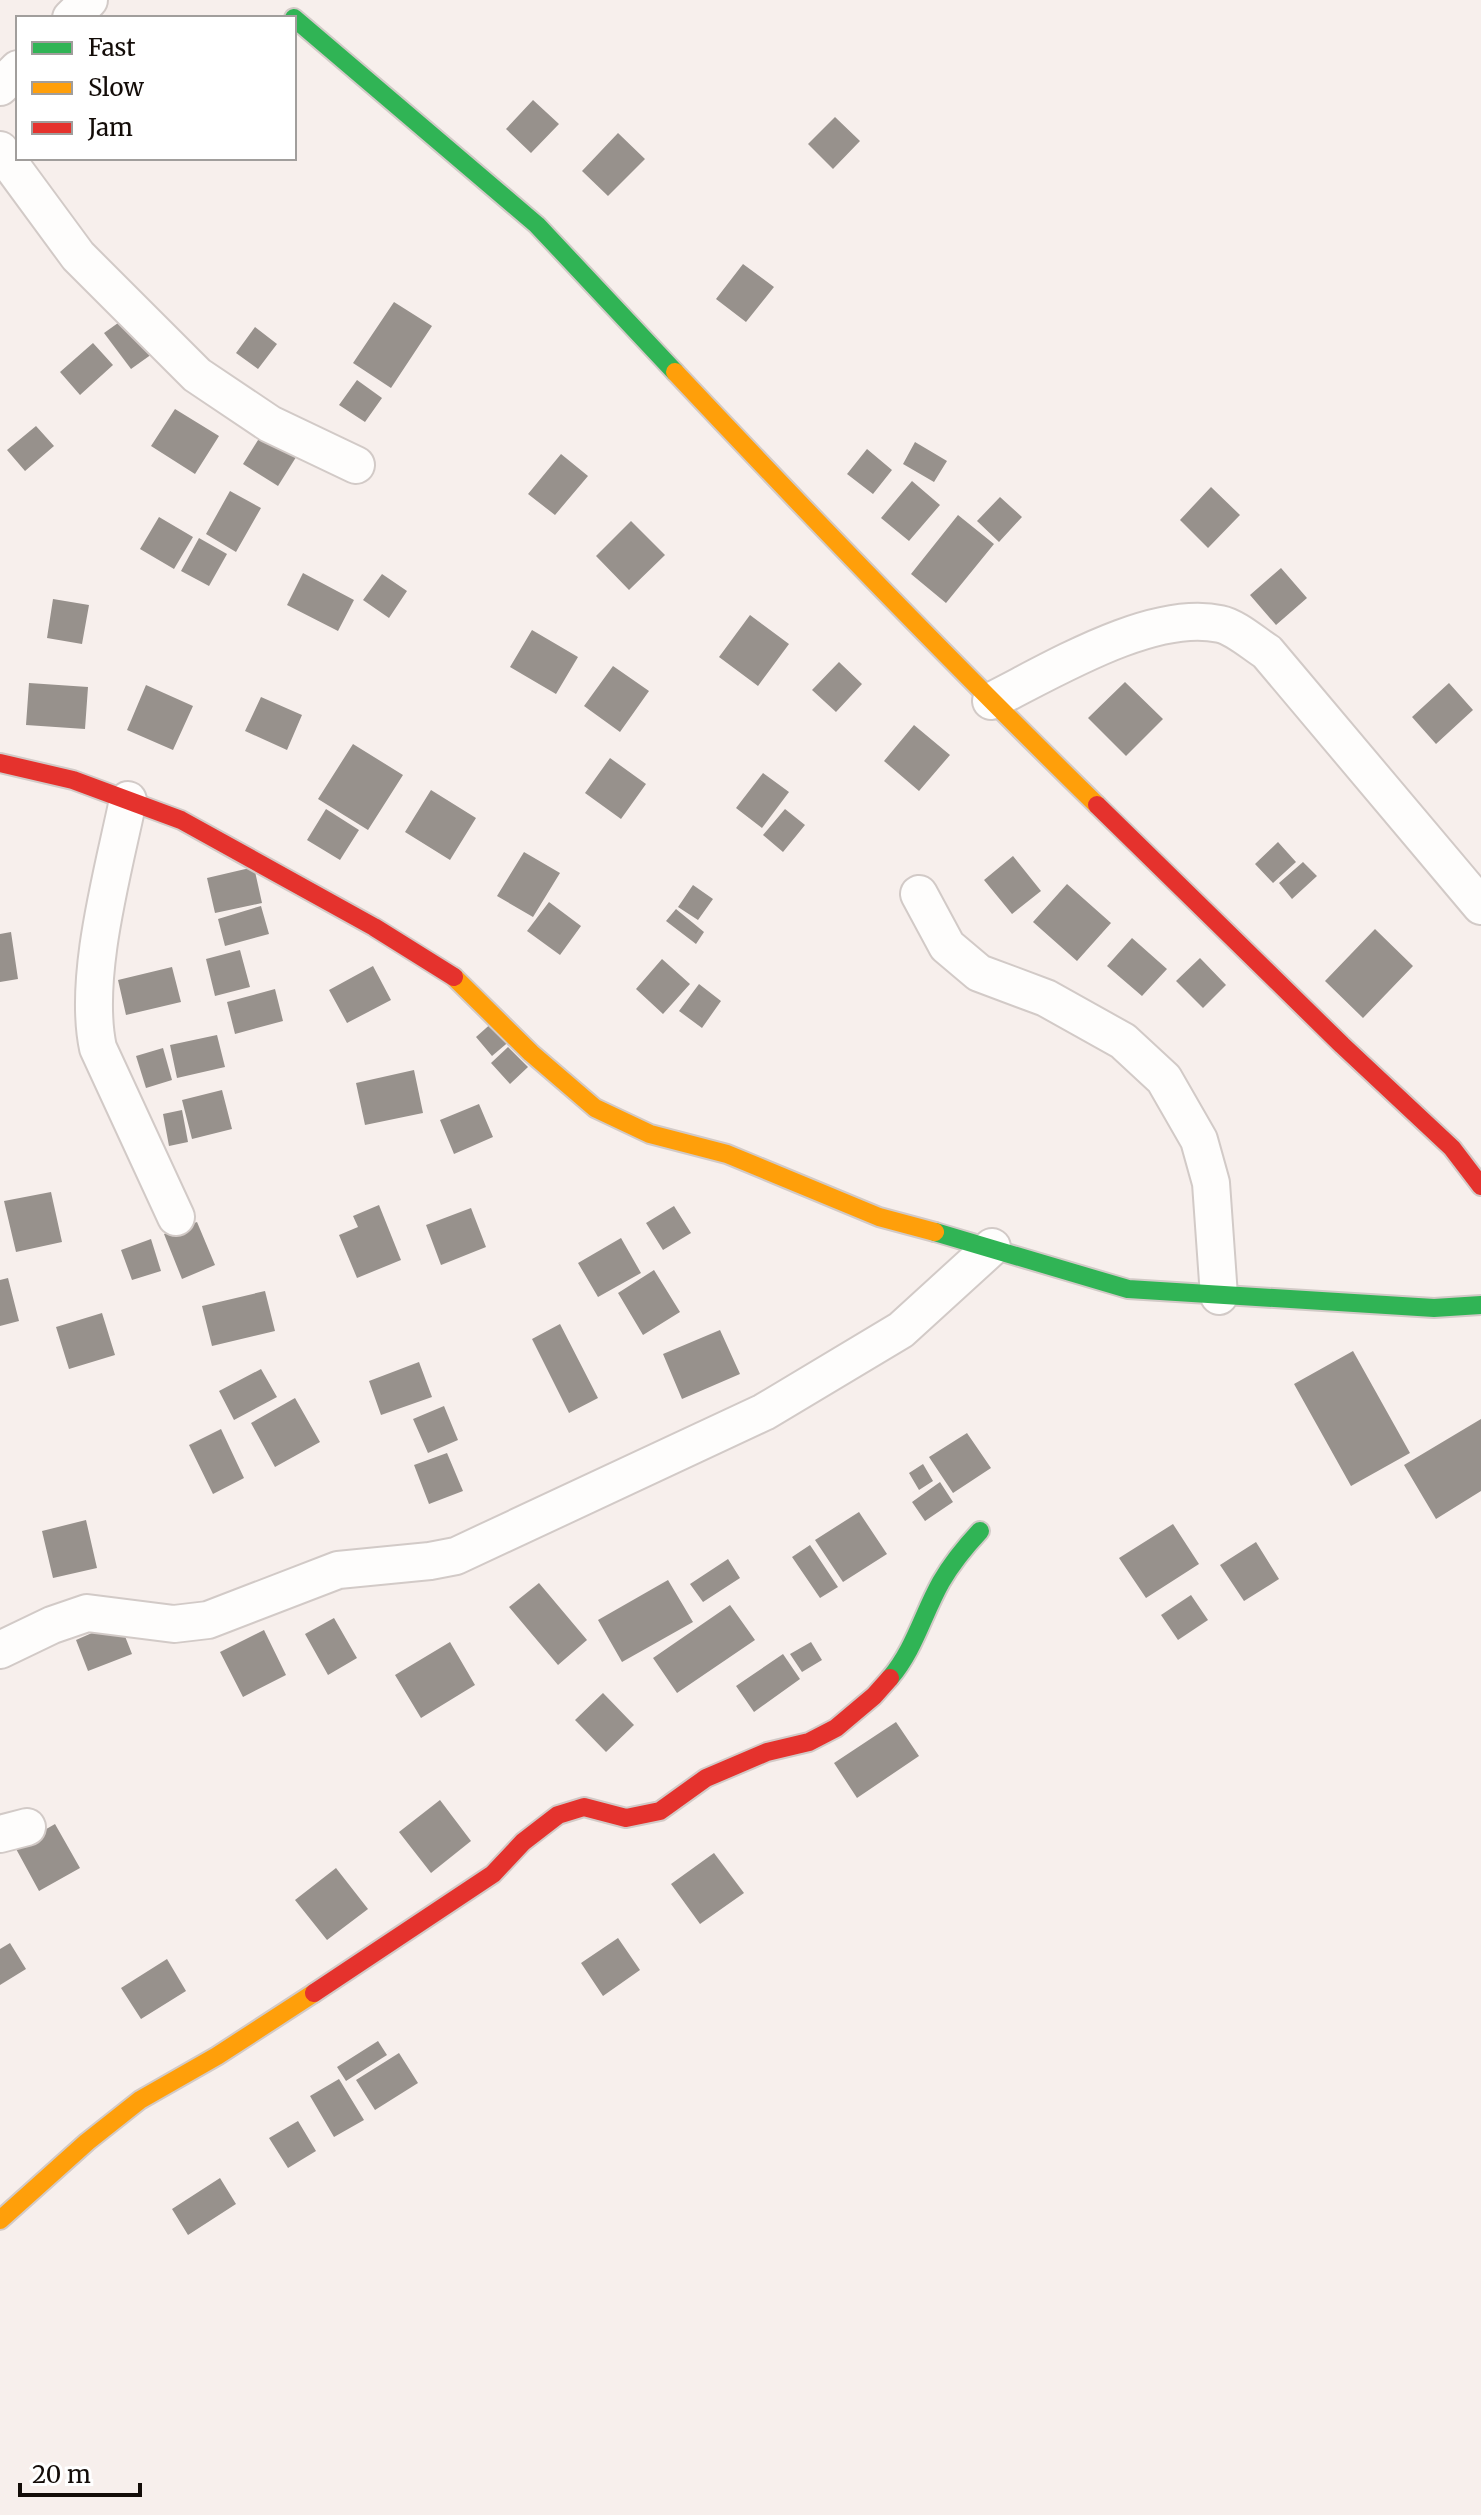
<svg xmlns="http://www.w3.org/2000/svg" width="1481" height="2515" viewBox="0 0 1481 2515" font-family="Merriweather,serif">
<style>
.building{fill:#97918c}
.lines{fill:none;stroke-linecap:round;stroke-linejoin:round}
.street-casing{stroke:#d2cac7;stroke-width:40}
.fast-casing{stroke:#d2cac7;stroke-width:22}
.slow-casing{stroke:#d2cac7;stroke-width:22}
.jam-casing{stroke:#d2cac7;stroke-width:22}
.street{stroke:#fefdfc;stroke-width:36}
.fast{stroke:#30b455;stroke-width:18}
.slow{stroke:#ff9f0a;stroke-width:18}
.jam{stroke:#e5322d;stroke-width:18}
</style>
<rect width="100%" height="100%" fill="#f7efec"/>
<path class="building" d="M533 100 559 124 531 153 506 129Z
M835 117 860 141 833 169 808 144Z
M618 133 645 159 608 196 582 171Z
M743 264 774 287 746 322 716 299Z
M394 302 432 326 391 388 353 363Z
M132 313 159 349 131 369 104 333Z
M255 327 277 344 258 369 236 353Z
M93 343 113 365 80 395 60 372Z
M357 380 382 398 365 422 339 405Z
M175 409 219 436 195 474 151 446Z
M36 426 54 446 25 471 7 450Z
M263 432 298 454 278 486 243 464Z
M915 442 947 461 934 482 903 464Z
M867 449 892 470 873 494 847 474Z
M561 454 588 476 555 515 528 494Z
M912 481 940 505 909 541 881 518Z
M1211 487 1240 515 1208 548 1180 520Z
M230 491 261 508 236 552 206 534Z
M1000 497 1022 517 999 542 977 521Z
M958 515 994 544 946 603 911 574Z
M159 517 193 537 174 569 140 549Z
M631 521 665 555 629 590 596 556Z
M199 538 227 554 209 586 181 571Z
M1281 568 1307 598 1276 625 1250 595Z
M303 573 354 600 338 631 287 605Z
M382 574 407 591 389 618 363 600Z
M53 599 89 605 82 644 47 638Z
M750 615 789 644 758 686 719 657Z
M532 630 578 657 556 694 510 667Z
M839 662 862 684 836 712 812 690Z
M613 666 649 691 620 732 584 706Z
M1125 682 1163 719 1126 756 1088 718Z
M29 683 88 687 85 729 26 725Z
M1449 683 1473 710 1436 744 1412 717Z
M146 685 193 706 173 750 127 730Z
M261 697 302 715 287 750 245 731Z
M914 725 950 755 919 791 884 761Z
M353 744 403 775 368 830 318 799Z
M610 758 646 784 621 819 585 793Z
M763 773 789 792 762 828 736 808Z
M431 790 476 818 450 860 405 832Z
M326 809 359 830 340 860 307 840Z
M785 809 805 825 783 852 763 835Z
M1278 842 1296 862 1273 883 1255 864Z
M524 852 560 873 533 917 497 896Z
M1013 856 1041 891 1012 914 984 880Z
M1303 862 1317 876 1292 899 1279 883Z
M254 867 262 903 215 913 207 878Z
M1067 884 1111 923 1077 961 1033 922Z
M693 885 713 899 698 920 678 907Z
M549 902 581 926 560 955 527 931Z
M261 906 269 934 225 946 218 919Z
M676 909 704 932 696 944 666 921Z
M1375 929 1413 966 1363 1018 1325 981Z
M11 932 18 979 0 982V934Z
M1132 938 1167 969 1142 996 1107 966Z
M240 950 250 987 215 996 206 959Z
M1200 958 1226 985 1203 1008 1176 981Z
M662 959 690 984 663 1014 636 989Z
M373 966 391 1000 347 1023 329 990Z
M172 967 181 1002 126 1015 118 980Z
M699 984 721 1001 702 1028 679 1011Z
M275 989 283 1021 235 1034 227 1002Z
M494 1021 511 1040 492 1056 476 1037Z
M217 1035 225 1067 177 1078 170 1045Z
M508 1047 528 1067 510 1084 491 1063Z
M163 1048 172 1080 146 1088 136 1056Z
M414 1070 423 1113 365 1125 356 1083Z
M222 1090 232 1129 192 1139 182 1100Z
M479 1104 493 1137 454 1154 440 1120Z
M182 1110 188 1142 169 1146 163 1114Z
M51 1192 62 1242 16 1252 4 1201Z
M379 1205 401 1260 357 1278 339 1235 358 1227 353 1216Z
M674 1206 691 1233 663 1250 646 1223Z
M471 1208 486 1247 441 1265 426 1225Z
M197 1222 215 1265 182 1279 164 1234Z
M621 1238 641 1273 598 1297 578 1263Z
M151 1239 161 1271 132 1280 121 1250Z
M654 1270 680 1312 643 1335 618 1293Z
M8 1278 19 1321 0 1326V1280Z
M265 1291 275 1331 212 1346 202 1306Z
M102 1313 115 1355 69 1369 56 1327Z
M560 1324 598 1398 569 1413 532 1339Z
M720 1330 740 1374 682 1399 663 1354Z
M1353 1351 1410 1453 1351 1486 1294 1384Z
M419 1362 432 1397 381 1415 369 1381Z
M261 1369 277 1397 234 1420 219 1391Z
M295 1398 320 1442 275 1467 251 1423Z
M444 1406 458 1440 428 1453 413 1419Z
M1481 1419V1491L1436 1519 1404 1465Z
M221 1429 244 1478 213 1494 189 1445Z
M967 1433 991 1468 953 1493 929 1457Z
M447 1453 463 1491 429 1504 414 1465Z
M923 1464 933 1481 919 1490 909 1473Z
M940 1482 953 1502 925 1521 912 1502Z
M859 1512 887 1554 843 1582 815 1540Z
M86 1520 97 1568 53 1578 42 1531Z
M1173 1524 1199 1564 1146 1598 1119 1558Z
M1256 1542 1279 1579 1244 1601 1220 1565Z
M810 1545 838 1587 820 1598 792 1557Z
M728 1559 740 1578 703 1602 690 1584Z
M668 1580 693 1622 622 1662 598 1620Z
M539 1583 587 1640 558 1665 509 1607Z
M1191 1595 1208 1620 1178 1640 1161 1615Z
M730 1605 755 1640 677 1693 653 1658Z
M334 1618 357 1658 328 1675 305 1634Z
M119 1621 132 1654 88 1671 76 1640Z
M264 1630 286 1675 243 1697 220 1652Z
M450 1642 475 1685 421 1718 395 1675Z
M811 1642 822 1660 802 1672 790 1654Z
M783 1654 800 1679 754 1712 736 1686Z
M603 1693 634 1725 606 1752 575 1720Z
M896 1722 919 1756 857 1798 834 1763Z
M440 1800 471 1841 431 1873 399 1832Z
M55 1824 80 1868 39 1891 15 1847Z
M714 1853 744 1893 700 1924 671 1884Z
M336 1868 368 1909 327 1940 295 1900Z
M618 1938 640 1970 603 1996 581 1963Z
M10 1943 26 1969 0 1985V1949Z
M167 1959 186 1991 141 2019 121 1988Z
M378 2041 387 2055 346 2081 337 2067Z
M399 2053 418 2083 375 2110 356 2080Z
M339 2079 364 2120 334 2137 310 2096Z
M298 2121 316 2151 288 2168 269 2138Z
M220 2178 236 2204 188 2235 172 2209Z"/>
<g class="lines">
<g class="street-casing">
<path id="street" d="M71 18 89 0
M0 87 18 69
M0 150 78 256 197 375 270 424 356 465
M991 701C1051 671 1152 609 1220 624 1235 627 1253 643 1267 652L1481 906
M128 800C113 872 83 978 98 1048L176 1217
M919 894 947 946 979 973 1046 998 1123 1041 1164 1079 1199 1140 1211 1183 1219 1296
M0 1650 52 1625 87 1613 174 1624 208 1620 338 1570 430 1561 456 1556 764 1412 901 1330 992 1247
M0 1834 27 1827"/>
</g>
<g class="fast-casing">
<path id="fast" d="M294 18 537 225 675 372
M935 1232 1128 1289 1434 1308 1481 1305
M890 1678C914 1650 923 1614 941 1582 952 1563 965 1547 980 1531"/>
</g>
<g class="slow-casing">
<path id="slow" d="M675 372C813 519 953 664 1097 805
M454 977 531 1053 595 1108 650 1134 727 1154 879 1217 935 1232
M0 2220 87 2142 140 2100 217 2056 314 1993"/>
</g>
<g class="jam-casing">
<path id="jam" d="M0 763 73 780 181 820 374 927 454 977
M1097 805 1342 1045 1452 1148 1481 1186
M314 1993 493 1874 523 1842 558 1815 584 1807 626 1818 660 1811 706 1778 767 1752 809 1742 836 1728 874 1696 890 1678"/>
</g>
<use href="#street" class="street"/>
<use href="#fast" class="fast"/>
<use href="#slow" class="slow"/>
<use href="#jam" class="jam"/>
</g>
<rect x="16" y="16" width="280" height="144" fill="#ffffff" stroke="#a19e9c" stroke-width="2"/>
<rect x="32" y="42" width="40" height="12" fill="#30b455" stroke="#a19e9c" stroke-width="2"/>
<text x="88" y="56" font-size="24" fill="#130c08">Fast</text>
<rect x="32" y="82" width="40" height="12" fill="#ff9f0a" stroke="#a19e9c" stroke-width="2"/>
<text x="88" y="96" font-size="24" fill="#130c08">Slow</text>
<rect x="32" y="122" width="40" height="12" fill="#e5322d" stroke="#a19e9c" stroke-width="2"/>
<text x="88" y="136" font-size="24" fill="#130c08">Jam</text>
<path d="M20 2483v12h120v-12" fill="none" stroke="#130c08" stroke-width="4"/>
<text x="32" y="2483" font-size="24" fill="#130c08" stroke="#ffffff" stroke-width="6" paint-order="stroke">20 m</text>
</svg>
